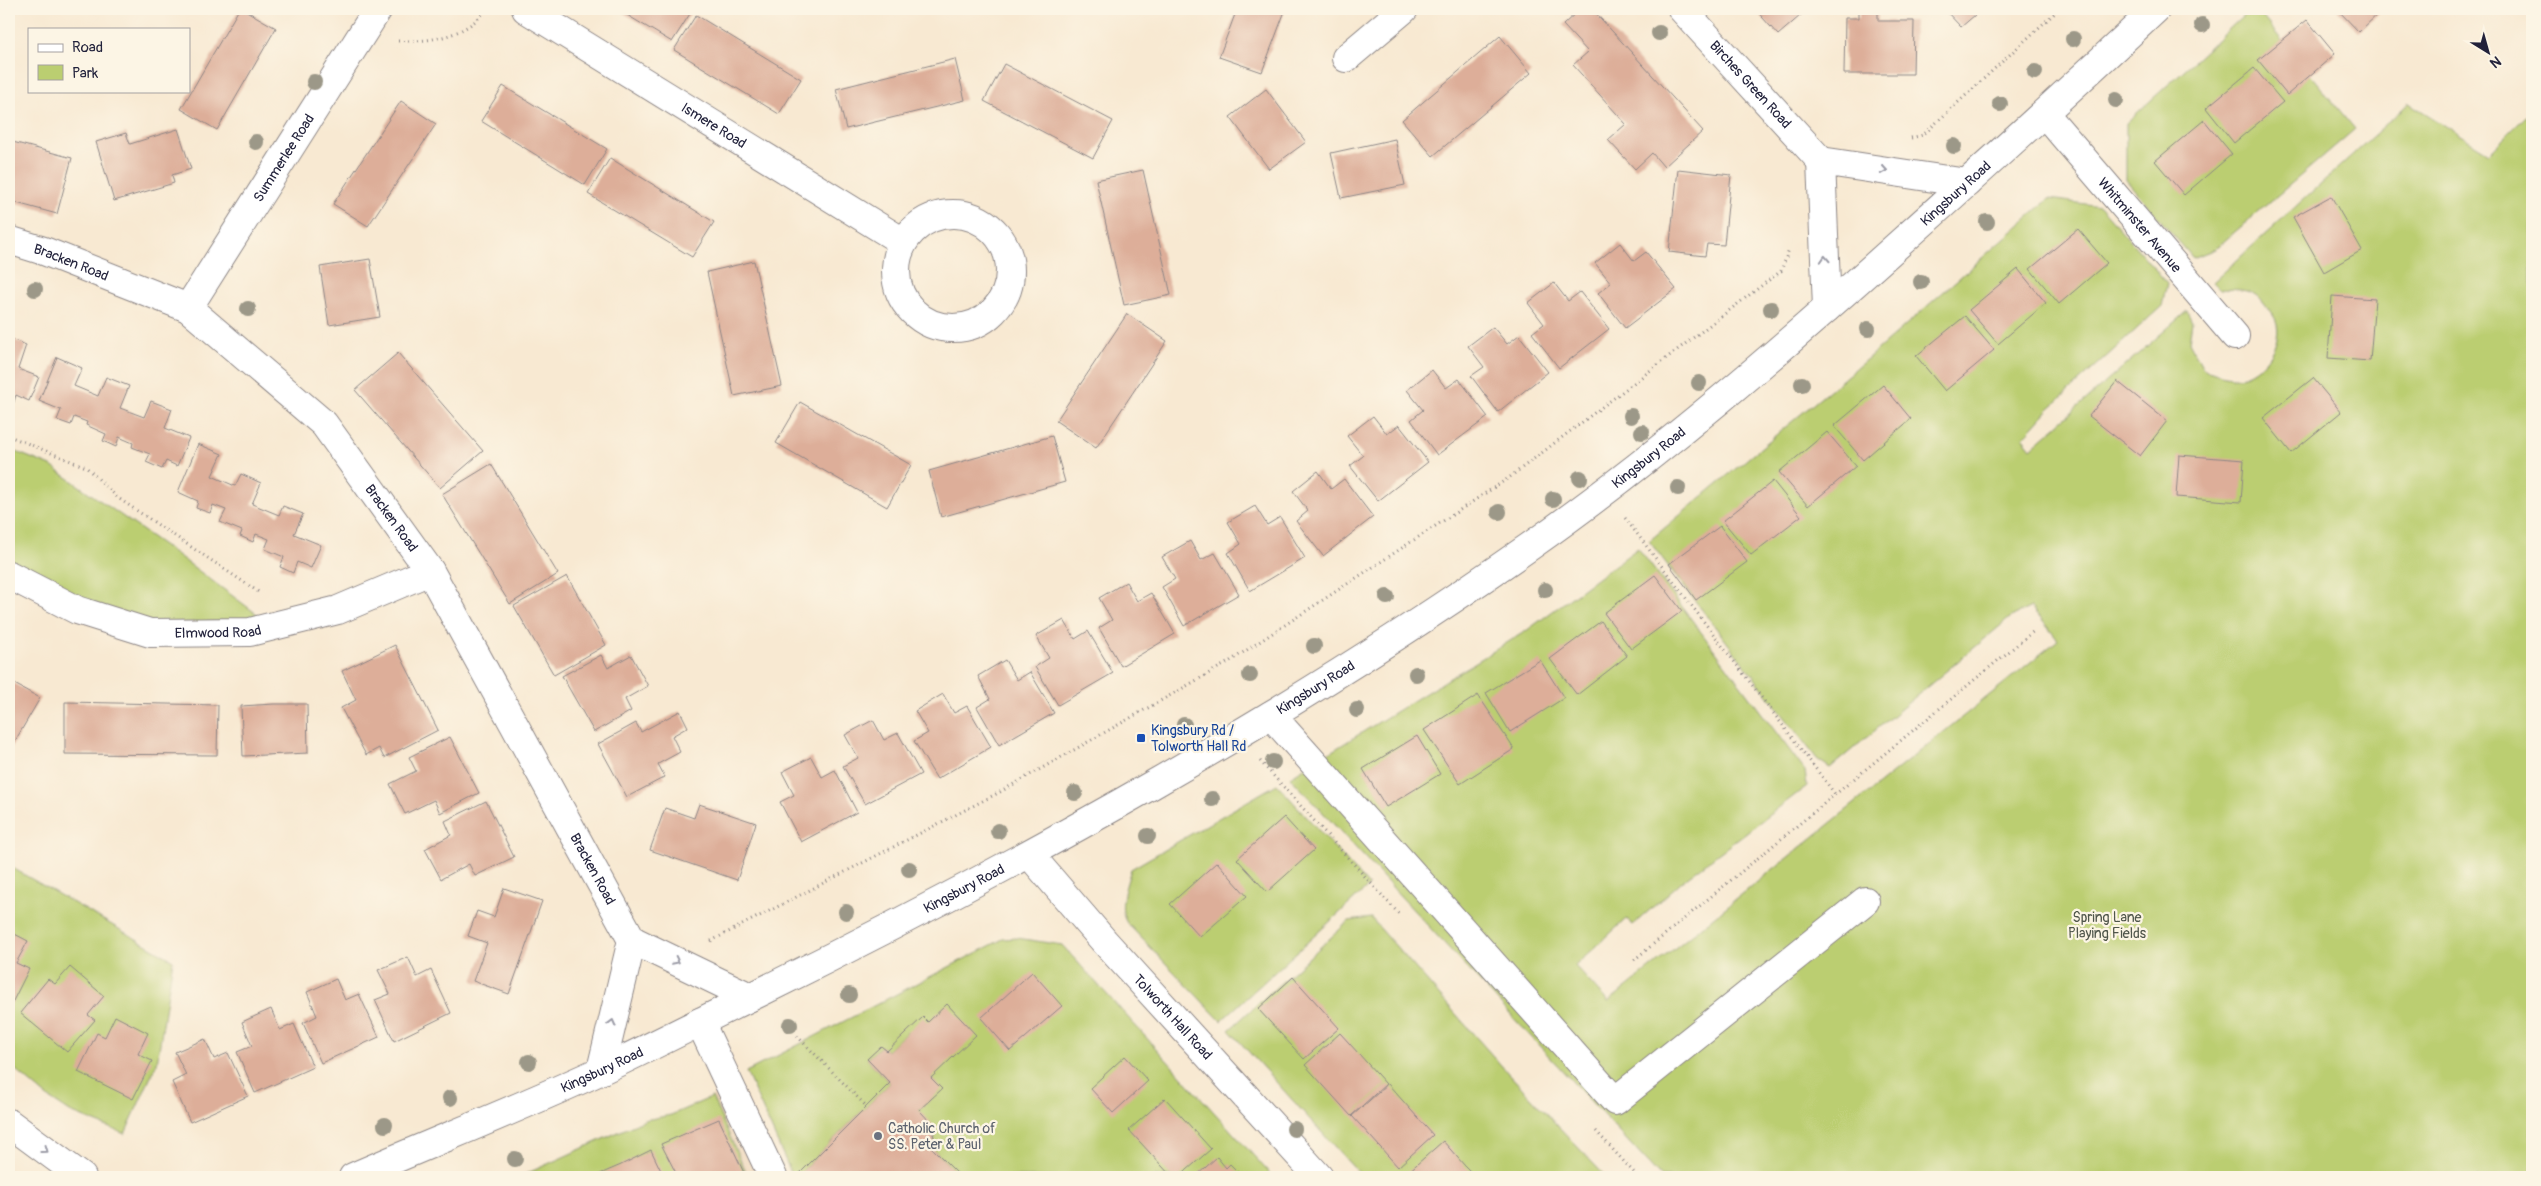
<svg xmlns="http://www.w3.org/2000/svg" width="2541" height="1186" viewBox="0 0 2541 1186" font-family="Pangolin,sans-serif">
<style>
.built{fill:#eed7bb}
.green{fill:#bbce71;stroke:#6e7856}
.building{fill:#ddae99}
.lines{fill:none;stroke-linecap:round;stroke-linejoin:round}
.minor-casing{stroke:#8d8686;stroke-width:30}
.path{stroke:#8d8686;stroke-width:3;stroke-dasharray:1 4;stroke-linecap:butt}
.minor{stroke:#fff;stroke-width:28}
.tree{fill:#9c9888}
.oneway{stroke:#9c9ca7}
.transit-dot{fill:#1a4fb4;stroke:#fcf5e5;stroke-width:2}
.worship-dot{fill:#6b7280;stroke:#fcf5e5;stroke-width:2}
.labels{text-anchor:middle;dominant-baseline:central;stroke-width:4.5;stroke-linejoin:round;paint-order:stroke}
.street-label{font-size:14px;fill:#22223b;stroke:#fcf5e5}
.transit-label{font-size:14px;fill:#164399;stroke:#fcf5e5;text-anchor:start}
.park-label{font-size:14px;fill:#50564b;stroke:#fcf5e5}
.worship-label{font-size:14px;fill:#5b616d;stroke:#fcf5e5;text-anchor:start}
</style>
<rect width="100%" height="100%" fill="#fcf5e5"/>
<filter id="ink" filterUnits="userSpaceOnUse"><feTurbulence type="fractalNoise" baseFrequency=".02" numOctaves="2"/><feDisplacementMap in="SourceGraphic" scale="10" xChannelSelector="R" yChannelSelector="G"/><feConvolveMatrix kernelMatrix="1 2 1 2 8 2 1 2 1" color-interpolation-filters="sRGB"/></filter>
<filter id="wash" filterUnits="userSpaceOnUse"><feTurbulence type="fractalNoise" baseFrequency=".0096" numOctaves="4" result="noise"/><feDisplacementMap in="SourceGraphic" scale="20" xChannelSelector="R" yChannelSelector="G"/><feGaussianBlur stdDeviation="1.12" result="paint"/><feColorMatrix in="noise" values="0 0 0 0 0 0 0 0 0 0 0 0 0 0 0 0 0 1.4 0 .05"/><feComposite in="paint" operator="in"/></filter>
<g filter="url(#wash)">
<rect width="100%" height="100%" fill="#f8e9d2"/>
<path class="built" d="M736 1077 784 1177H748L712 1097Z"/>
<path class="green" d="M2251 9H2256L2355 129 2215 249 2193 258 2126 180V123Z
M2409 103 2489 153 2532 110V1177H1661L1290 777 1526 631 1638 548 1805 771 1807 786 1681 882 1633 925 1626 919 1575 966 1608 1002 2058 640 2031 607 2011 617 1830 768 1817 759 1649 541 1867 359 2049 199 2100 206 2167 283 2162 306 2049 409 2023 438 2031 448 2187 311 2192 322 2189 342 2203 368C2214 374 2228 378 2240 377 2261 374 2282 345 2277 324 2275 316 2270 311 2265 305 2262 301 2258 296 2254 294 2243 288 2231 290 2220 289L2213 282Z
M9 449 51 466 176 554 265 620 141 624 75 601 9 559Z
M1277 784 1369 886 1221 1021 1127 923C1117 907 1126 887 1131 869Z
M9 866 173 960 157 1063 125 1134 70 1112 46 1096 9 1064Z
M1371 918 1507 1072 1606 1177H1362L1229 1030 1349 921Z
M1017 938 1062 945 1273 1177H961L932 1148 935 1138 919 1110 941 1089 931 1078 907 1032 887 1051 881 1046 867 1059 890 1083 796 1177H793L746 1072 1003 939Z
M712 1097 748 1177H519L645 1120 671 1115Z"/>
<g id="blocks">
<path class="building" d="M239 9H243L276 28 217 130 181 109Z
M617 9H693L672 42Z
M1237 9 1285 11 1262 72 1219 57Z
M1580 9H1592L1703 131 1664 167 1652 153 1635 169 1608 140 1626 124 1573 65 1588 52 1563 25Z
M1755 9H1808L1778 35Z
M1859 9H1878V21H1914L1913 74H1844L1845 18H1859Z
M1944 9H1982L1961 27Z
M2337 9H2383L2359 32Z
M696 15 801 79 779 114 674 50Z
M2307 20 2335 54 2287 95 2258 60Z
M1500 36 1531 73 1433 156 1402 120Z
M955 59 965 100 846 129 836 89Z
M1004 64 1113 121 1093 158 984 101Z
M2254 68 2283 102 2234 143 2206 108Z
M503 86 607 149 585 185 481 121Z
M1266 89 1306 142 1269 169 1230 117Z
M401 101 436 124 368 226 333 204Z
M2204 120 2232 154 2184 195 2155 161Z
M178 129 191 169 172 175 174 183 114 201 96 142 126 133 130 144Z
M1395 139 1405 185 1341 198 1331 153Z
M9 141 72 158 57 214 9 201Z
M610 158 714 222 692 257 588 194Z
M1678 169 1731 175 1724 245 1707 244 1705 256 1669 252Z
M1143 170 1171 295 1124 305 1096 180Z
M2331 196 2362 250 2324 272 2293 217Z
M2078 229 2107 263 2059 304 2030 269Z
M1620 243 1634 261 1646 252 1676 289 1625 328 1598 293 1611 283 1595 263Z
M370 259 380 317 329 325 320 267Z
M754 261 782 386 734 396 707 272Z
M2018 269 2046 303 1998 344 1969 310Z
M1554 283 1568 301 1580 292 1609 329 1559 368 1532 333 1544 324 1528 303Z
M2332 296 2375 299 2370 361 2328 358Z
M1127 314 1167 341 1096 448 1056 421Z
M1965 316 1994 350 1945 391 1916 356Z
M1493 327 1507 344 1519 335 1548 372 1498 412 1471 376 1484 367 1468 346Z
M9 338 26 345 18 369 39 377 29 401 16 395 13 405 9 404Z
M398 353 483 451 440 488 355 390Z
M57 357 82 368 74 386 98 396 106 377 129 386 120 408 144 417 151 401 172 409 165 428 189 438 177 466 166 461 162 469 146 462 150 454 132 447 133 443 119 437 116 447 103 441 106 434 86 425 87 422 74 417 71 425 57 420 61 410 39 401Z
M1432 370 1446 388 1459 379 1488 417 1437 455 1411 420 1423 410 1407 390Z
M2313 378 2341 412 2291 453 2263 418Z
M2117 381 2167 421 2140 456 2089 416Z
M1883 385 1911 419 1863 460 1834 426Z
M800 402 911 465 887 507 776 443Z
M1373 416 1387 434 1399 425 1428 462 1378 501 1350 466 1363 456 1347 436Z
M1827 432 1856 466 1808 506 1779 472Z
M1052 436 1065 482 941 517 929 471Z
M198 444 222 454 212 476 235 486 241 474 261 483 252 504 279 515 283 506 303 514 294 534 321 545 311 568 297 562 293 573 280 567 284 557 265 549 269 539 256 534 253 542 240 536 242 531 220 522 226 510 213 505 210 513 196 508 198 501 178 492Z
M2179 455 2244 460 2241 502 2176 497Z
M491 464 558 574 510 604 442 494Z
M1318 471 1331 489 1344 479 1373 517 1323 556 1296 521 1308 511 1293 491Z
M1773 481 1801 516 1751 555 1723 521Z
M1255 506 1267 525 1280 517 1305 558 1250 591 1228 553 1241 544 1228 522Z
M1720 526 1747 562 1696 600 1669 564Z
M1190 541 1201 560 1215 553 1239 594 1184 626 1162 587 1175 579 1162 557Z
M1655 575 1682 611 1631 649 1604 613Z
M567 576 606 645 554 675 514 606Z
M1126 582 1137 601 1151 593 1175 634 1121 666 1099 628 1112 620 1099 598Z
M1064 620 1075 639 1088 631 1113 673 1058 705 1035 667 1049 658 1036 636Z
M1601 621 1627 656 1577 695 1550 659Z
M395 645 438 730 384 758 379 748 366 755 341 708 356 700 342 671Z
M601 655 608 668 631 655 648 686 625 699 631 711 594 732 562 676Z
M1005 660 1017 680 1030 672 1054 713 999 745 977 707 990 699 978 676Z
M1540 660 1564 698 1510 732 1486 693Z
M9 681 40 698 11 748 9 747Z
M943 694 954 713 967 706 991 747 937 779 914 741 928 733 915 711Z
M1478 695 1514 749 1460 784 1424 730Z
M65 702 218 705 217 755 65 754Z
M274 704H307L308 753 243 756 241 706Z
M680 711 688 727 672 736 680 752 658 764 665 777 627 797 598 744 636 723 641 732Z
M873 720 884 740 898 733 921 774 865 804 843 766 858 758 845 735Z
M1417 736 1440 774 1386 807 1363 769Z
M450 737 479 793 440 813 434 800 405 814 390 784 416 771 409 757Z
M811 757 822 777 835 770 857 812 801 842 780 802 794 795 782 772Z
M486 801 514 857 475 876 469 864 441 879 425 849 451 835 445 821Z
M699 804 756 823 737 880 650 850 665 808 694 818Z
M1284 817 1314 850 1267 892 1237 859Z
M1217 862 1247 896 1200 937 1170 904Z
M504 888 542 901 509 994 473 981 487 943 468 936 477 911 494 917Z
M9 931 28 941 16 963 29 969 9 1009Z
M408 957 417 977 431 970 451 1013 394 1041 375 1000 390 994 378 970Z
M70 967 104 996 88 1015 95 1020 67 1052 20 1013 48 979 55 984Z
M1032 972 1062 1006 1010 1051 981 1018Z
M1293 977 1339 1028 1304 1059 1258 1009Z
M336 979 345 1000 359 994 379 1037 321 1063 303 1023 317 1016 307 992Z
M947 1004 976 1035 931 1078 942 1089 919 1110 937 1129 933 1133 935 1143 932 1148 961 1177H796L890 1083 867 1059 881 1046 887 1051 923 1017 928 1022Z
M271 1009 280 1030 294 1024 313 1067 255 1093 237 1052 252 1046 242 1022Z
M115 1016 148 1033 138 1054 152 1061 133 1099 78 1072 97 1033 105 1037Z
M1340 1033 1386 1084 1351 1116 1305 1065Z
M205 1039 214 1059 228 1053 248 1096 190 1122 172 1082 186 1075 175 1052Z
M1125 1056 1148 1081 1113 1113 1090 1088Z
M1388 1084 1433 1135 1398 1167 1352 1116Z
M1165 1098 1211 1149 1179 1177H1172L1129 1130Z
M719 1119 745 1175 739 1177H678L661 1144Z
M1443 1141 1465 1166 1476 1177H1411L1407 1173Z
M651 1150 664 1177H593L621 1165Z
M1217 1157 1226 1168 1230 1164 1243 1177H1195Z"/>
</g>
</g>
<g filter="url(#ink)">
<use href="#blocks" fill-opacity="0" stroke="#8d8686" stroke-width="1"/>
<g class="lines">
<g class="minor-casing">
<g id="minor">
<path id="s1" d="M526 9 903 242"/>
<path id="s2" d="M1682 9 1821 161"/>
<path d="M1346 58 1404 9"/>
<path id="s3" d="M2045 114 2235 336"/>
<circle cx="953" cy="271" r="57"/>
<path id="s4" d="M9 240 44 251 188 308 324 424 430 571 632 940 750 997"/>
<path id="s5" d="M188 308 378 9"/>
<path d="M1827 308 1821 161 1967 183"/>
<path id="s6" d="M9 575 77 610 150 633 250 632 338 610 430 571"/>
<path d="M1271 715 1615 1101 1865 901"/>
<path id="s7" d="M1030 855 1104 941 1319 1177"/>
<path d="M700 1022 773 1177"/>
<path d="M601 1070 632 940"/>
<path d="M9 1123 82 1177"/>
<path id="s8" d="M353 1177C436 1141 520 1108 602 1070 655 1045 707 1018 759 993 1025 862 1286 717 1529 547 1660 455 1781 350 1899 244 1986 166 2072 88 2156 9"/>
</g>
</g>
<path class="path" d="M398 41C431 42 465 37 487 9
M1911 138 1923 135 2059 9
M9 436 86 467 118 498 260 593
M1625 518 1835 794
M1260 761 1399 914
M711 941 1000 792 1227 663 1510 477 1781 271 1789 249
M1634 960 2035 630
M797 1036 866 1106
M1596 1131 1638 1177"/>
<use href="#minor" class="minor"/>
</g>
<g class="tree">
<circle cx="2202" cy="25" r="8"/>
<circle cx="1659" cy="33" r="8"/>
<circle cx="2073" cy="39" r="8"/>
<circle cx="2035" cy="72" r="8"/>
<circle cx="314" cy="82" r="8"/>
<circle cx="2116" cy="100" r="8"/>
<circle cx="2000" cy="104" r="8"/>
<circle cx="256" cy="142" r="8"/>
<circle cx="1954" cy="146" r="8"/>
<circle cx="1987" cy="222" r="8"/>
<circle cx="1921" cy="282" r="8"/>
<circle cx="35" cy="289" r="8"/>
<circle cx="248" cy="309" r="8"/>
<circle cx="1771" cy="309" r="8"/>
<circle cx="1868" cy="329" r="8"/>
<circle cx="1699" cy="383" r="8"/>
<circle cx="1802" cy="384" r="8"/>
<circle cx="1631" cy="416" r="8"/>
<circle cx="1642" cy="432" r="8"/>
<circle cx="1580" cy="478" r="8"/>
<circle cx="1678" cy="488" r="8"/>
<circle cx="1553" cy="499" r="8"/>
<circle cx="1499" cy="512" r="8"/>
<circle cx="1545" cy="590" r="8"/>
<circle cx="1387" cy="597" r="8"/>
<circle cx="1314" cy="646" r="8"/>
<circle cx="1416" cy="674" r="8"/>
<circle cx="1250" cy="675" r="8"/>
<circle cx="1357" cy="710" r="8"/>
<circle cx="1184" cy="725" r="8"/>
<circle cx="1273" cy="762" r="8"/>
<circle cx="1075" cy="793" r="8"/>
<circle cx="1212" cy="799" r="8"/>
<circle cx="998" cy="831" r="8"/>
<circle cx="1148" cy="836" r="8"/>
<circle cx="909" cy="869" r="8"/>
<circle cx="846" cy="912" r="8"/>
<circle cx="849" cy="995" r="8"/>
<circle cx="790" cy="1025" r="8"/>
<circle cx="529" cy="1062" r="8"/>
<circle cx="450" cy="1098" r="8"/>
<circle cx="385" cy="1125" r="8"/>
<circle cx="1294" cy="1129" r="8"/>
<circle cx="515" cy="1159" r="8"/>
</g>
<defs><path id="oneway-chevron" d="M-2-3.5L2.5 0L-2 3.5" fill="none" stroke-width="1.6" stroke-linecap="round" stroke-linejoin="round" transform="scale(1.25)"/></defs>
<g class="oneway">
<use href="#oneway-chevron" transform="translate(1884 170) rotate(9)"/>
<use href="#oneway-chevron" transform="translate(1825 259) rotate(-93)"/>
<use href="#oneway-chevron" transform="translate(676 961) rotate(26)"/>
<use href="#oneway-chevron" transform="translate(612 1023) rotate(-76)"/>
<use href="#oneway-chevron" transform="translate(45 1150) rotate(36)"/>
</g>
</g>
<rect class="transit-dot" x="1136" y="733" width="10" height="10" rx="2.5"/>
<circle class="worship-dot" cx="878" cy="1136" r="5"/>
<g class="labels">
<g class="street-label">
<text stroke="none"><textPath href="#s2" startOffset="102">Birches Green Road</textPath></text>
<text stroke="none"><textPath href="#s1" startOffset="221">Ismere Road</textPath></text>
<text stroke="none"><textPath href="#s5" startOffset="178">Summerlee Road</textPath></text>
<text stroke="none"><textPath href="#s8" startOffset="1891">Kingsbury Road</textPath></text>
<text stroke="none"><textPath href="#s3" startOffset="146">Whitminster Avenue</textPath></text>
<text stroke="none"><textPath href="#s4" startOffset="66">Bracken Road</textPath></text>
<text stroke="none"><textPath href="#s8" startOffset="1486">Kingsbury Road</textPath></text>
<text stroke="none"><textPath href="#s4" startOffset="486">Bracken Road</textPath></text>
<text stroke="none"><textPath href="#s6" startOffset="221">Elmwood Road</textPath></text>
<text stroke="none"><textPath href="#s8" startOffset="1081">Kingsbury Road</textPath></text>
<text stroke="none"><textPath href="#s4" startOffset="891">Bracken Road</textPath></text>
<text stroke="none"><textPath href="#s8" startOffset="676">Kingsbury Road</textPath></text>
<text stroke="none"><textPath href="#s7" startOffset="216">Tolworth Hall Road</textPath></text>
<text stroke="none"><textPath href="#s8" startOffset="271">Kingsbury Road</textPath></text>
</g>
<g class="transit-label">
<text x="1151" y="730">Kingsbury Rd /<tspan x="1151" dy="16">Tolworth Hall Rd</tspan></text>
</g>
<g class="park-label">
<text x="2107" y="917">Spring Lane<tspan x="2107" dy="16">Playing Fields</tspan></text>
</g>
<g class="worship-label">
<text x="888" y="1128">Catholic Church of<tspan x="888" dy="16">SS. Peter &amp; Paul</tspan></text>
</g>
</g>
<rect width="2541" height="1186" fill="none" stroke="#fcf5e5" stroke-width="30"/>
<rect x="28" y="28" width="162" height="65" fill="#fcf5e5" stroke="#a5a1a1"/>
<rect x="38" y="44" width="25" height="8" fill="#ffffff" stroke="#a5a1a1"/>
<text x="72" y="52" font-size="15" fill="#22223b">Road</text>
<rect x="38" y="65" width="25" height="15" fill="#bbce71" stroke="#a5a1a1"/>
<text x="72" y="78" font-size="15" fill="#22223b">Park</text>
<g transform="translate(2488 52) rotate(143)" stroke="#fcf5e5" stroke-width="4" paint-order="stroke">
<path d="M0-4L9 19L0 12L-9 19Z" fill="#22223b"/>
<text y="-8" font-size="14" font-weight="bold" text-anchor="middle" fill="#22223b">N</text>
</g>
</svg>
